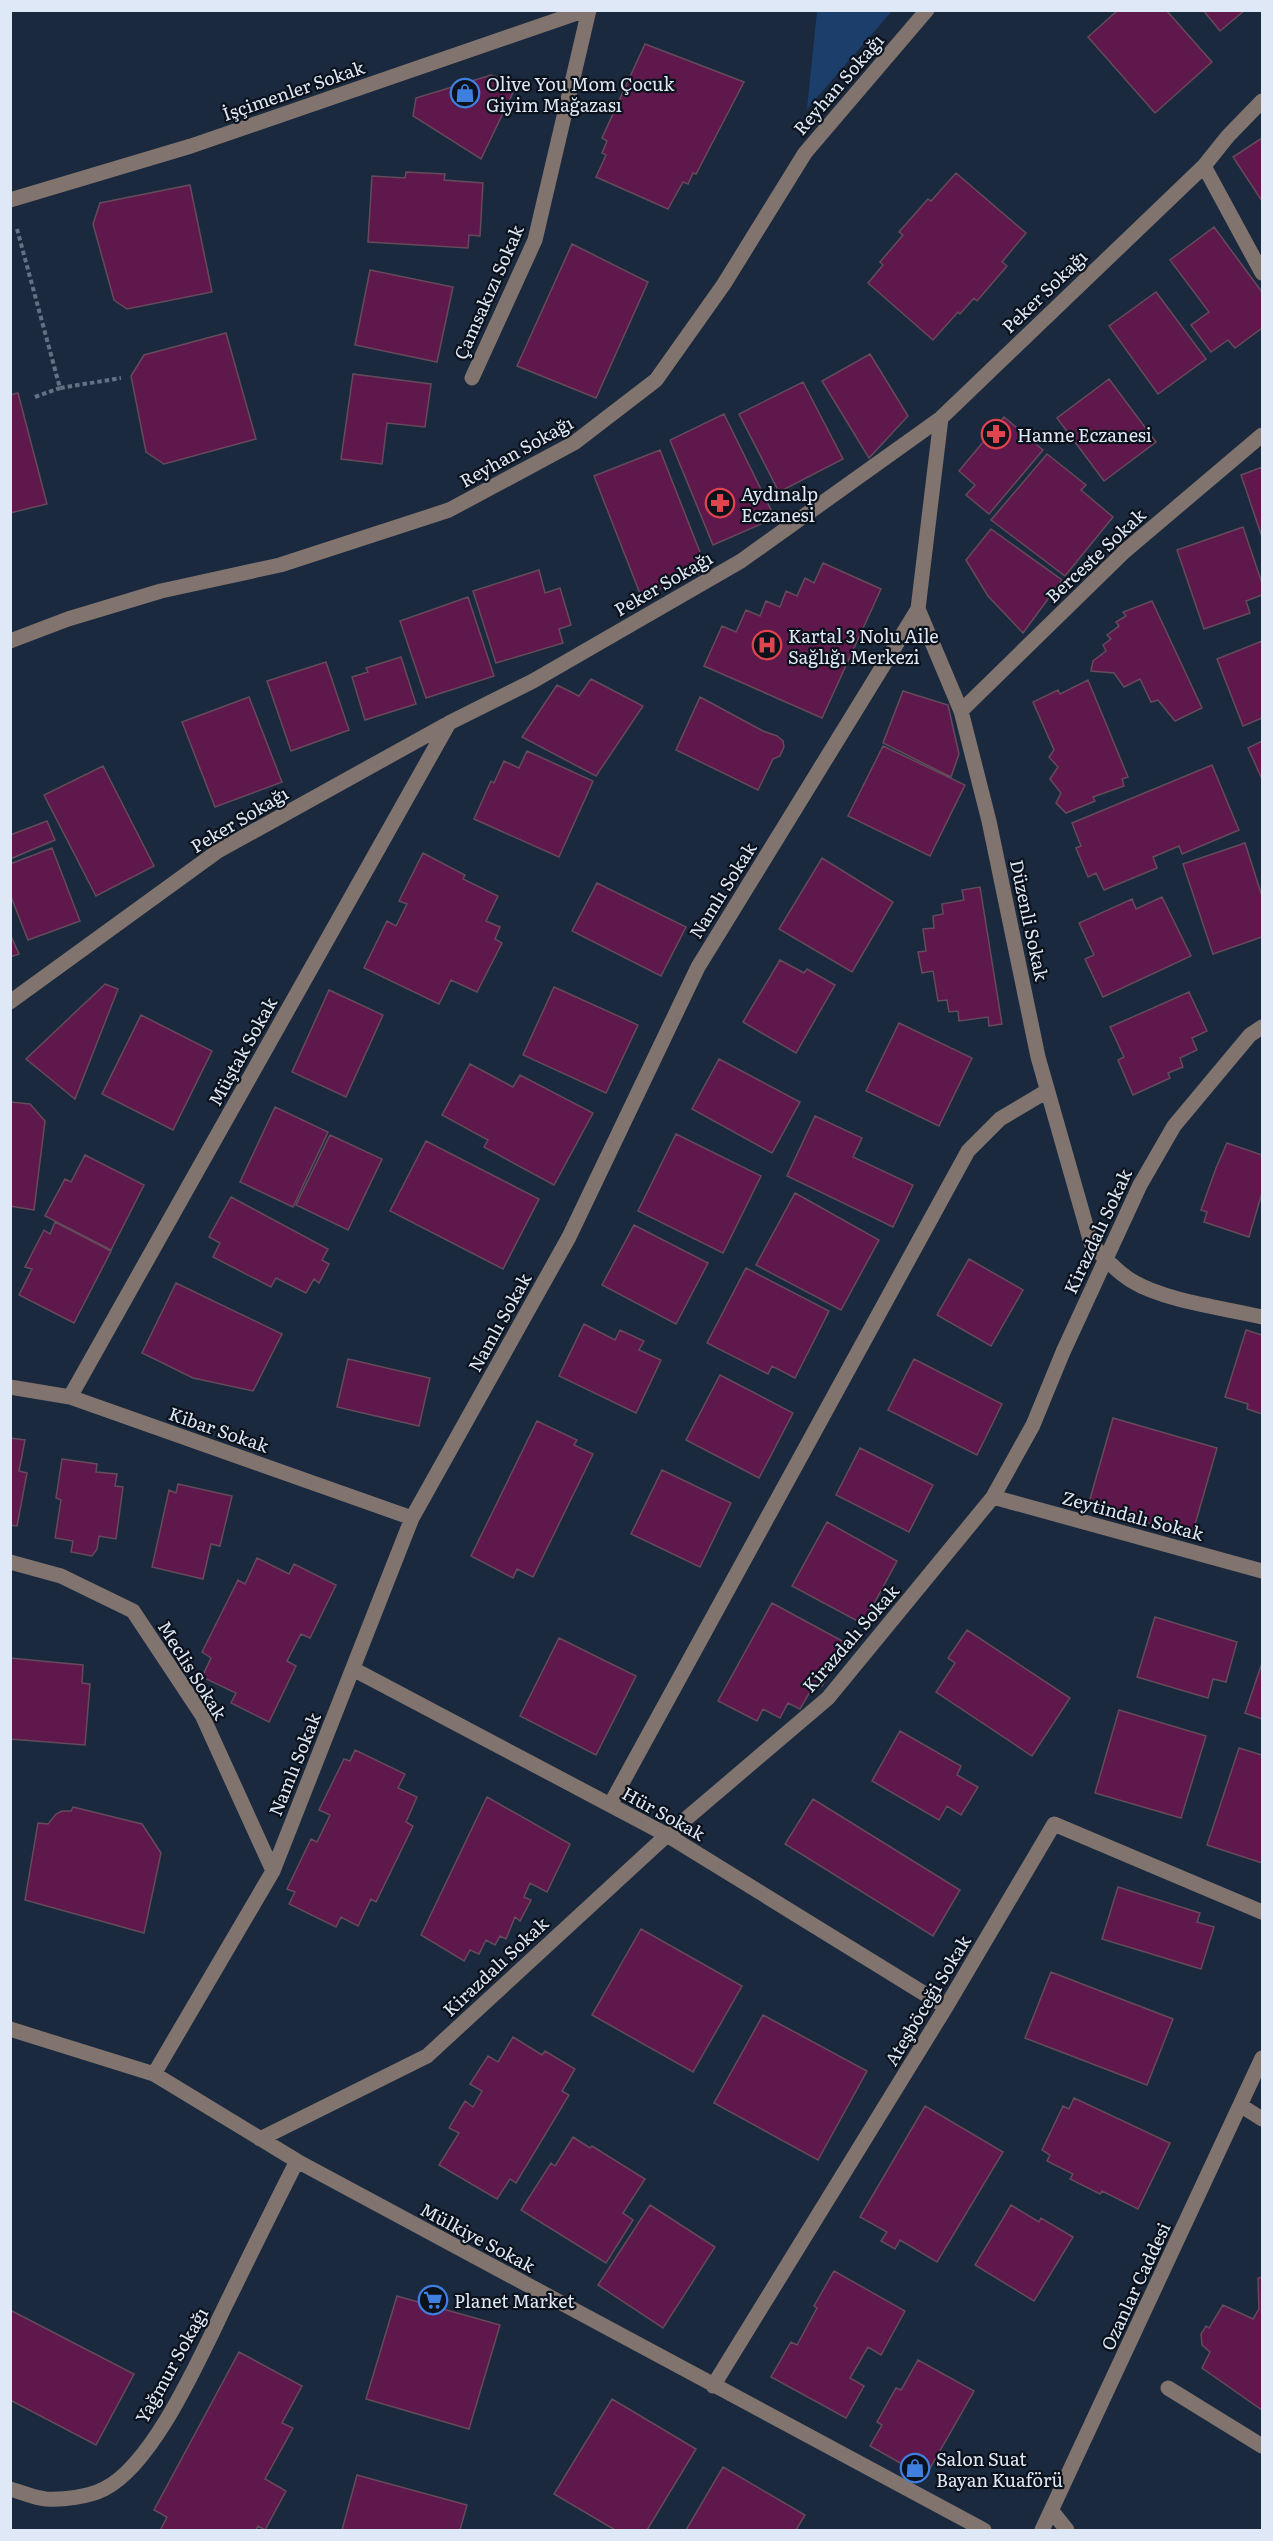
<svg xmlns="http://www.w3.org/2000/svg" width="1273" height="2541" viewBox="0 0 1273 2541" font-family="Literata,serif">
<style>
.green{fill:#1b3e6a}
.building{fill:#5f184c;stroke:#654a5b;stroke-width:1.5}
.lines{fill:none;stroke-linecap:round;stroke-linejoin:round}
.path{stroke:#647184;stroke-width:4;stroke-dasharray:4.5 3;stroke-linecap:butt}
.minor{stroke:#81746e;stroke-width:15}
.labels{text-anchor:middle;dominant-baseline:central;stroke-width:4.5;stroke-linejoin:round;paint-order:stroke}
.poi-label{font-size:18px;fill:#dee8f6;stroke:#0b121b;text-anchor:start}
.street-label{font-size:18px;fill:#dee8f6;stroke:#0b121b}
</style>
<rect width="100%" height="100%" fill="#1a293e"/>
<path class="green" d="M817 11H892L807 109Z"/>
<path class="building" d="M1118 10H1166L1212 62 1155 113 1088 37Z
M1203 10H1245L1220 31Z
M645 44 744 82 696 174 693 173 688 184 683 182 668 209 596 177 606 155 602 153 607 141 602 138Z
M491 75 517 84 481 159 413 116 416 98Z
M1262 138V201L1233 157Z
M406 172 445 174 444 180 483 183 480 236 469 235 468 248 368 242 372 176 405 178Z
M956 173 1026 233 1002 262 1007 266 977 301 974 298 960 314 958 312 933 340 868 283 883 265 880 262 903 235 899 232 928 199 931 201Z
M190 185 212 292 127 309 114 300 93 224 100 203Z
M1214 227 1262 292V328L1235 348 1228 340 1211 352 1191 325 1209 312 1170 260Z
M572 244 648 282 596 398 517 366Z
M370 270 453 287 437 362 355 345Z
M1156 292 1206 359 1158 394 1109 326Z
M226 333 256 439 164 464 146 452 131 376 144 355Z
M870 354 908 416 869 458 822 381Z
M353 374 431 384 425 427 387 423 382 464 341 459Z
M1109 379 1156 442 1104 481 1057 418Z
M803 382 843 459 779 492 739 414Z
M18 393 47 504 10 513V395Z
M724 414 775 518 713 545 670 440Z
M1004 417 1043 450 989 514 966 495 975 485 959 471Z
M660 450 707 570 641 596 594 476Z
M1047 454 1086 485 1081 490 1113 517 1065 576 991 520Z
M1262 467V537L1241 475Z
M1243 527 1262 583V595L1246 601 1250 613 1204 629 1177 550Z
M991 529 1062 580 1023 633 988 596 966 560Z
M823 563 881 589 822 718 704 666 722 626 736 632 746 610 760 616 766 601 780 607 786 591 797 596 805 578 814 583Z
M539 570 545 593 560 588 571 625 559 629 563 643 496 663 473 591Z
M468 597 494 676 426 698 400 621Z
M1152 601 1202 708 1175 721 1158 700 1151 702 1140 679 1124 687 1114 673 1091 671 1093 661 1106 651 1103 645 1111 639 1107 635 1119 626 1116 622 1126 616 1123 612Z
M1262 641V718L1243 726 1217 659Z
M401 657 416 704 365 720 352 677 368 672 366 668Z
M326 662 349 730 291 751 267 681Z
M591 679 643 706 596 776 522 737 557 685 579 696Z
M1088 680 1128 777 1122 779 1124 786 1093 797 1095 801 1066 813 1056 803 1061 793 1050 779 1058 767 1049 757 1054 750 1033 702 1058 690 1060 694Z
M903 691 948 705 959 754 951 777 883 743Z
M249 697 282 782 215 807 182 722Z
M700 697 763 731 777 736 783 741 784 747 780 756 773 759 758 790 676 750Z
M1262 741V779L1248 748Z
M883 746 965 785 930 856 848 816Z
M527 751 593 781 559 857 474 819 491 781 494 783 504 761 519 768Z
M1212 765 1239 830 1182 854 1179 846 1153 857 1157 868 1104 890 1096 873 1088 877 1076 848 1081 846 1072 823Z
M103 766 154 866 96 896 44 795Z
M47 821 55 840 10 859V835Z
M1245 843 1262 896V937L1213 954 1183 864Z
M52 848 80 921 28 940 10 894V864Z
M423 853 465 875 463 879 498 896 486 921 500 927 495 939 502 943 477 992 451 980 439 1004 364 968 387 921 396 926 407 904 399 901Z
M822 858 893 902 852 972 779 929Z
M597 883 686 927 661 976 572 931Z
M980 887 1002 1024 989 1026 988 1017 959 1021 958 1011 949 1012 947 1000 938 1001 933 971 922 973 918 952 926 951 923 929 934 928 933 916 943 914 942 904 964 900 962 890Z
M1162 897 1191 956 1103 997 1085 959 1094 955 1079 923 1132 899 1136 909Z
M10 934 19 954 10 957Z
M780 960 804 973 807 969 835 985 796 1053 743 1022Z
M105 984 118 989 75 1099 26 1059Z
M554 987 638 1025 606 1093 523 1055Z
M329 990 383 1015 346 1097 292 1072Z
M1189 992 1207 1031 1192 1038 1197 1050 1180 1058 1183 1067 1168 1073 1170 1078 1133 1095 1118 1060 1124 1057 1110 1027Z
M141 1015 212 1051 173 1130 102 1094Z
M899 1023 972 1058 939 1126 866 1091Z
M719 1059 800 1102 772 1153 692 1109Z
M470 1064 513 1087 520 1075 593 1113 554 1185 484 1147 488 1140 442 1115Z
M10 1102 30 1104 45 1121 34 1210 10 1206Z
M275 1107 328 1132 293 1207 240 1182Z
M815 1116 862 1138 853 1157 913 1185 893 1227 787 1176Z
M676 1134 761 1176 723 1253 638 1211Z
M330 1135 382 1159 348 1230 296 1205Z
M426 1141 539 1199 503 1269 390 1211Z
M1227 1143 1262 1155V1193L1249 1237 1204 1222 1207 1212 1201 1210 1216 1168Z
M85 1155 144 1185 111 1250 45 1216 65 1179 71 1182Z
M795 1193 879 1240 841 1310 756 1265Z
M231 1197 328 1249 322 1260 329 1264 319 1283 314 1279 306 1293 276 1278 271 1287 213 1257 220 1243 209 1237Z
M55 1222 111 1251 74 1323 19 1295 32 1269 25 1267 44 1230 50 1234Z
M634 1225 708 1263 676 1324 602 1285Z
M969 1259 1023 1290 991 1346 937 1315Z
M746 1268 829 1311 795 1378 772 1366 768 1374 707 1343Z
M176 1283 282 1334 253 1391 193 1378 142 1353Z
M584 1324 615 1340 620 1330 644 1341 639 1350 661 1360 636 1413 559 1376Z
M1246 1330 1262 1335V1414L1247 1409 1248 1404 1225 1397Z
M348 1359 430 1378 419 1426 337 1407Z
M914 1359 1002 1404 977 1455 888 1410Z
M720 1375 793 1413 759 1478 686 1440Z
M1113 1418 1217 1448 1192 1535 1088 1506Z
M537 1421 577 1440 574 1445 593 1454 533 1577 517 1569 513 1578 471 1556Z
M10 1438 25 1440 19 1471 27 1473 17 1526 10 1525Z
M860 1448 933 1485 909 1532 836 1495Z
M62 1459 97 1464 96 1472 117 1474 115 1486 123 1487 116 1539 99 1536 97 1549 92 1556 71 1552 73 1541 55 1538 61 1500 56 1498Z
M662 1470 731 1503 700 1567 631 1534Z
M178 1484 232 1496 220 1546 211 1544 203 1579 152 1567 169 1490 176 1493Z
M827 1522 897 1561 863 1624 792 1586Z
M257 1558 289 1574 294 1564 336 1585 310 1638 301 1634 287 1661 296 1666 269 1722 231 1703 236 1693 202 1677 211 1658 202 1652 238 1580 245 1584Z
M772 1603 846 1643 822 1686 815 1683 800 1709 788 1703 780 1718 763 1709 757 1721 718 1701Z
M1155 1617 1237 1642 1226 1682 1213 1679 1208 1698 1137 1677Z
M967 1630 1070 1698 1032 1756 936 1692 955 1663 948 1658Z
M559 1638 636 1676 596 1755 520 1716Z
M10 1658 83 1665 82 1683 90 1684 85 1745 10 1739Z
M1262 1663V1719L1245 1713Z
M1119 1710 1206 1736 1181 1818 1095 1793Z
M900 1731 961 1766 957 1775 978 1787 961 1815 947 1806 939 1820 872 1781Z
M1239 1748 1262 1755V1863L1207 1845Z
M355 1750 405 1774 398 1788 417 1797 406 1822 413 1826 376 1902 371 1899 358 1926 341 1917 336 1927 289 1904 295 1892 287 1889 311 1839 317 1842 330 1815 319 1810 344 1759 350 1761Z
M487 1797 570 1844 547 1892 530 1883 524 1897 531 1900 520 1921 515 1917 506 1939 500 1936 495 1945 486 1940 479 1954 470 1950 464 1961 421 1935Z
M813 1799 960 1890 933 1936 785 1844Z
M73 1807 142 1824 161 1853 144 1933 25 1900 38 1823 48 1824 56 1814 62 1811H71Z
M1118 1887 1200 1913 1197 1922 1214 1927 1201 1969 1102 1939Z
M641 1929 742 1986 693 2072 592 2015Z
M1051 1972 1173 2019 1147 2085 1025 2038Z
M763 2015 867 2071 818 2160 714 2103Z
M513 2037 542 2055 545 2051 575 2069 562 2091 569 2095 516 2183 510 2179 497 2199 439 2165 459 2133 449 2128 465 2101 473 2107 482 2091 470 2084 488 2056 498 2062Z
M1074 2098 1170 2143 1138 2209 1102 2191 1100 2194 1070 2179 1073 2174 1047 2161 1050 2155 1042 2150 1063 2106 1069 2109Z
M925 2106 1003 2152 937 2262 900 2240 895 2249 881 2241 887 2232 860 2217Z
M573 2137 590 2148 592 2146 645 2179 623 2213 633 2220 606 2263 521 2210 551 2163 555 2166Z
M650 2205 715 2247 663 2328 598 2285Z
M1011 2205 1039 2222 1041 2218 1073 2237 1034 2301 975 2265Z
M834 2271 905 2311 881 2355 868 2347 850 2378 864 2386 846 2418 771 2377 791 2342 797 2345 817 2308 814 2306Z
M1262 2277V2410L1202 2368 1210 2352 1202 2345 1201 2334 1206 2326 1209 2328 1223 2305 1253 2319 1259 2309 1258 2278Z
M397 2296 500 2325 469 2429 366 2399Z
M10 2310 134 2374 96 2445 10 2400Z
M239 2352 302 2386 282 2423 293 2428 265 2479 286 2491 265 2530 258 2526 256 2530H164L161 2529 167 2517 154 2510Z
M918 2360 974 2391 925 2477 870 2446 882 2425 877 2422 896 2388 901 2390Z
M612 2399 696 2449 647 2530H615L554 2494Z
M723 2467 805 2515 796 2530H686Z
M357 2475 467 2505 460 2530H342Z"/>
<g class="lines">
<path class="path" d="M17 229 60 388 121 378
M35 397 60 388"/>
<path class="minor" d="M1204 166 1262 273
M10 200 191 146 586 10
M472 378 535 240 589 10
M941 418 918 609 961 711 989 821 1038 1057 1091 1243C1103 1257 1117 1272 1132 1281 1165 1301 1224 1308 1262 1317
M10 641 68 619 161 591 280 565 449 510 574 443 656 380 724 284 805 153 927 10
M961 711 1125 551 1262 435
M10 1002 218 851 449 723 533 681 741 561 941 418 1204 166 1228 136 1262 101
M10 1387 70 1397 412 1518
M70 1397 449 723
M993 1497 1262 1571
M10 1562 61 1576 133 1611 202 1715 273 1871
M353 1669 667 1835 946 2007
M610 1805 968 1151 1000 1119 1047 1091
M10 2029 154 2074 297 2161 984 2530
M154 2074 273 1871 412 1518 569 1237 698 967 918 609
M1240 2105 1262 2119
M260 2139 427 2056 667 1835 828 1698 993 1497 1033 1425 1063 1352 1140 1185 1174 1126 1250 1035 1262 1027
M713 2386 946 2007 1054 1824 1262 1912
M1168 2388 1262 2446
M10 2489C21 2492 34 2498 46 2499 63 2500 88 2497 104 2489 156 2463 204 2348 230 2296 252 2251 274 2206 297 2161
M1051 2510 1067 2530
M1042 2530 1262 2058"/>
</g>
<defs>
<g id="shop-ring" transform="scale(1.5)"><circle r="9.5" fill="#0b121b" stroke="#3f7fe0" stroke-width="1.5"/><path d="M-5-2.5h2.3a2.7 3.5 0 0 1 5.4 0H5L5.5 6h-11ZM-1.5-2.5h3a1.5 2.3 0 0 0-3 0Z" fill="#3f7fe0"/></g>
<g id="pharmacy-ring" transform="scale(1.5)"><circle r="9.5" fill="#0b121b" stroke="#e0444e" stroke-width="1.5"/><path d="M-2-6h4v4h4v4h-4v4h-4v-4h-4v-4h4Z" fill="#e0444e"/></g>
<g id="hospital-ring" transform="scale(1.5)"><circle r="9.5" fill="#0b121b" stroke="#e0444e" stroke-width="1.5"/><path d="M-5-5h3v3.5h4V-5h3V5h-3V1.5h-4V5h-3Z" fill="#e0444e"/></g>
<g id="supermarket-ring" transform="scale(1.5)"><circle r="9.5" fill="#0b121b" stroke="#3f7fe0" stroke-width="1.5"/><path d="M-6-5.5h2.5l.6 2H6L4.5 2H-2.5L-4.4-4H-6ZM-1.5 3.2a1.3 1.3 0 1 0 .1 0ZM3 3.2a1.3 1.3 0 1 0 .1 0Z" fill="#3f7fe0"/></g>
</defs>
<g fill-rule="evenodd">
<use href="#shop-ring" x="465" y="93"/>
<use href="#pharmacy-ring" x="996" y="434"/>
<use href="#pharmacy-ring" x="720" y="503"/>
<use href="#hospital-ring" x="767" y="645"/>
<use href="#supermarket-ring" x="433" y="2300"/>
<use href="#shop-ring" x="915" y="2468"/>
</g>
<g class="labels">
<g class="poi-label">
<text x="486" y="83">Olive You Mom Çocuk<tspan x="486" dy="21">Giyim Mağazası</tspan></text>
<text x="1017" y="434">Hanne Eczanesi</text>
<text x="741" y="493">Aydınalp<tspan x="741" dy="21">Eczanesi</tspan></text>
<text x="788" y="635">Kartal 3 Nolu Aile<tspan x="788" dy="21">Sağlığı Merkezi</tspan></text>
<text x="454" y="2300">Planet Market</text>
<text x="936" y="2458">Salon Suat<tspan x="936" dy="21">Bayan Kuaförü</tspan></text>
</g>
<g class="street-label">
<text transform="translate(838 84) rotate(-49)">Reyhan Sokağı</text>
<text transform="translate(293 90) rotate(-19)">İşçimenler Sokak</text>
<text transform="translate(1044 291) rotate(-44)">Peker Sokağı</text>
<text transform="translate(488 292) rotate(-66)">Çamsakızı Sokak</text>
<text transform="translate(516 451) rotate(-29)">Reyhan Sokağı</text>
<text transform="translate(1095 555) rotate(-43)">Berceste Sokak</text>
<text transform="translate(663 583) rotate(-30)">Peker Sokağı</text>
<text transform="translate(239 819) rotate(-31)">Peker Sokağı</text>
<text transform="translate(722 890) rotate(-58)">Namlı Sokak</text>
<text transform="translate(1030 920) rotate(78)">Düzenli Sokak</text>
<text transform="translate(242 1051) rotate(-61)">Müştak Sokak</text>
<text transform="translate(1097 1231) rotate(-65)">Kirazdalı Sokak</text>
<text transform="translate(499 1322) rotate(-61)">Namlı Sokak</text>
<text transform="translate(219 1429) rotate(19)">Kibar Sokak</text>
<text transform="translate(1133 1515) rotate(15)">Zeytindalı Sokak</text>
<text transform="translate(850 1638) rotate(-49)">Kirazdalı Sokak</text>
<text transform="translate(193 1670) rotate(58)">Meclis Sokak</text>
<text transform="translate(294 1764) rotate(-68)">Namlı Sokak</text>
<text transform="translate(664 1813) rotate(29)">Hür Sokak</text>
<text transform="translate(495 1966) rotate(-43)">Kirazdalı Sokak</text>
<text transform="translate(927 2000) rotate(-59)">Ateşböceği Sokak</text>
<text transform="translate(478 2237) rotate(28)">Mülkiye Sokak</text>
<text transform="translate(1135 2286) rotate(-65)">Ozanlar Caddesi</text>
<text transform="translate(171 2365) rotate(-61)">Yağmur Sokağı</text>
</g>
</g>
<rect width="1273" height="2541" fill="none" stroke="#dee8f6" stroke-width="24"/>
</svg>
